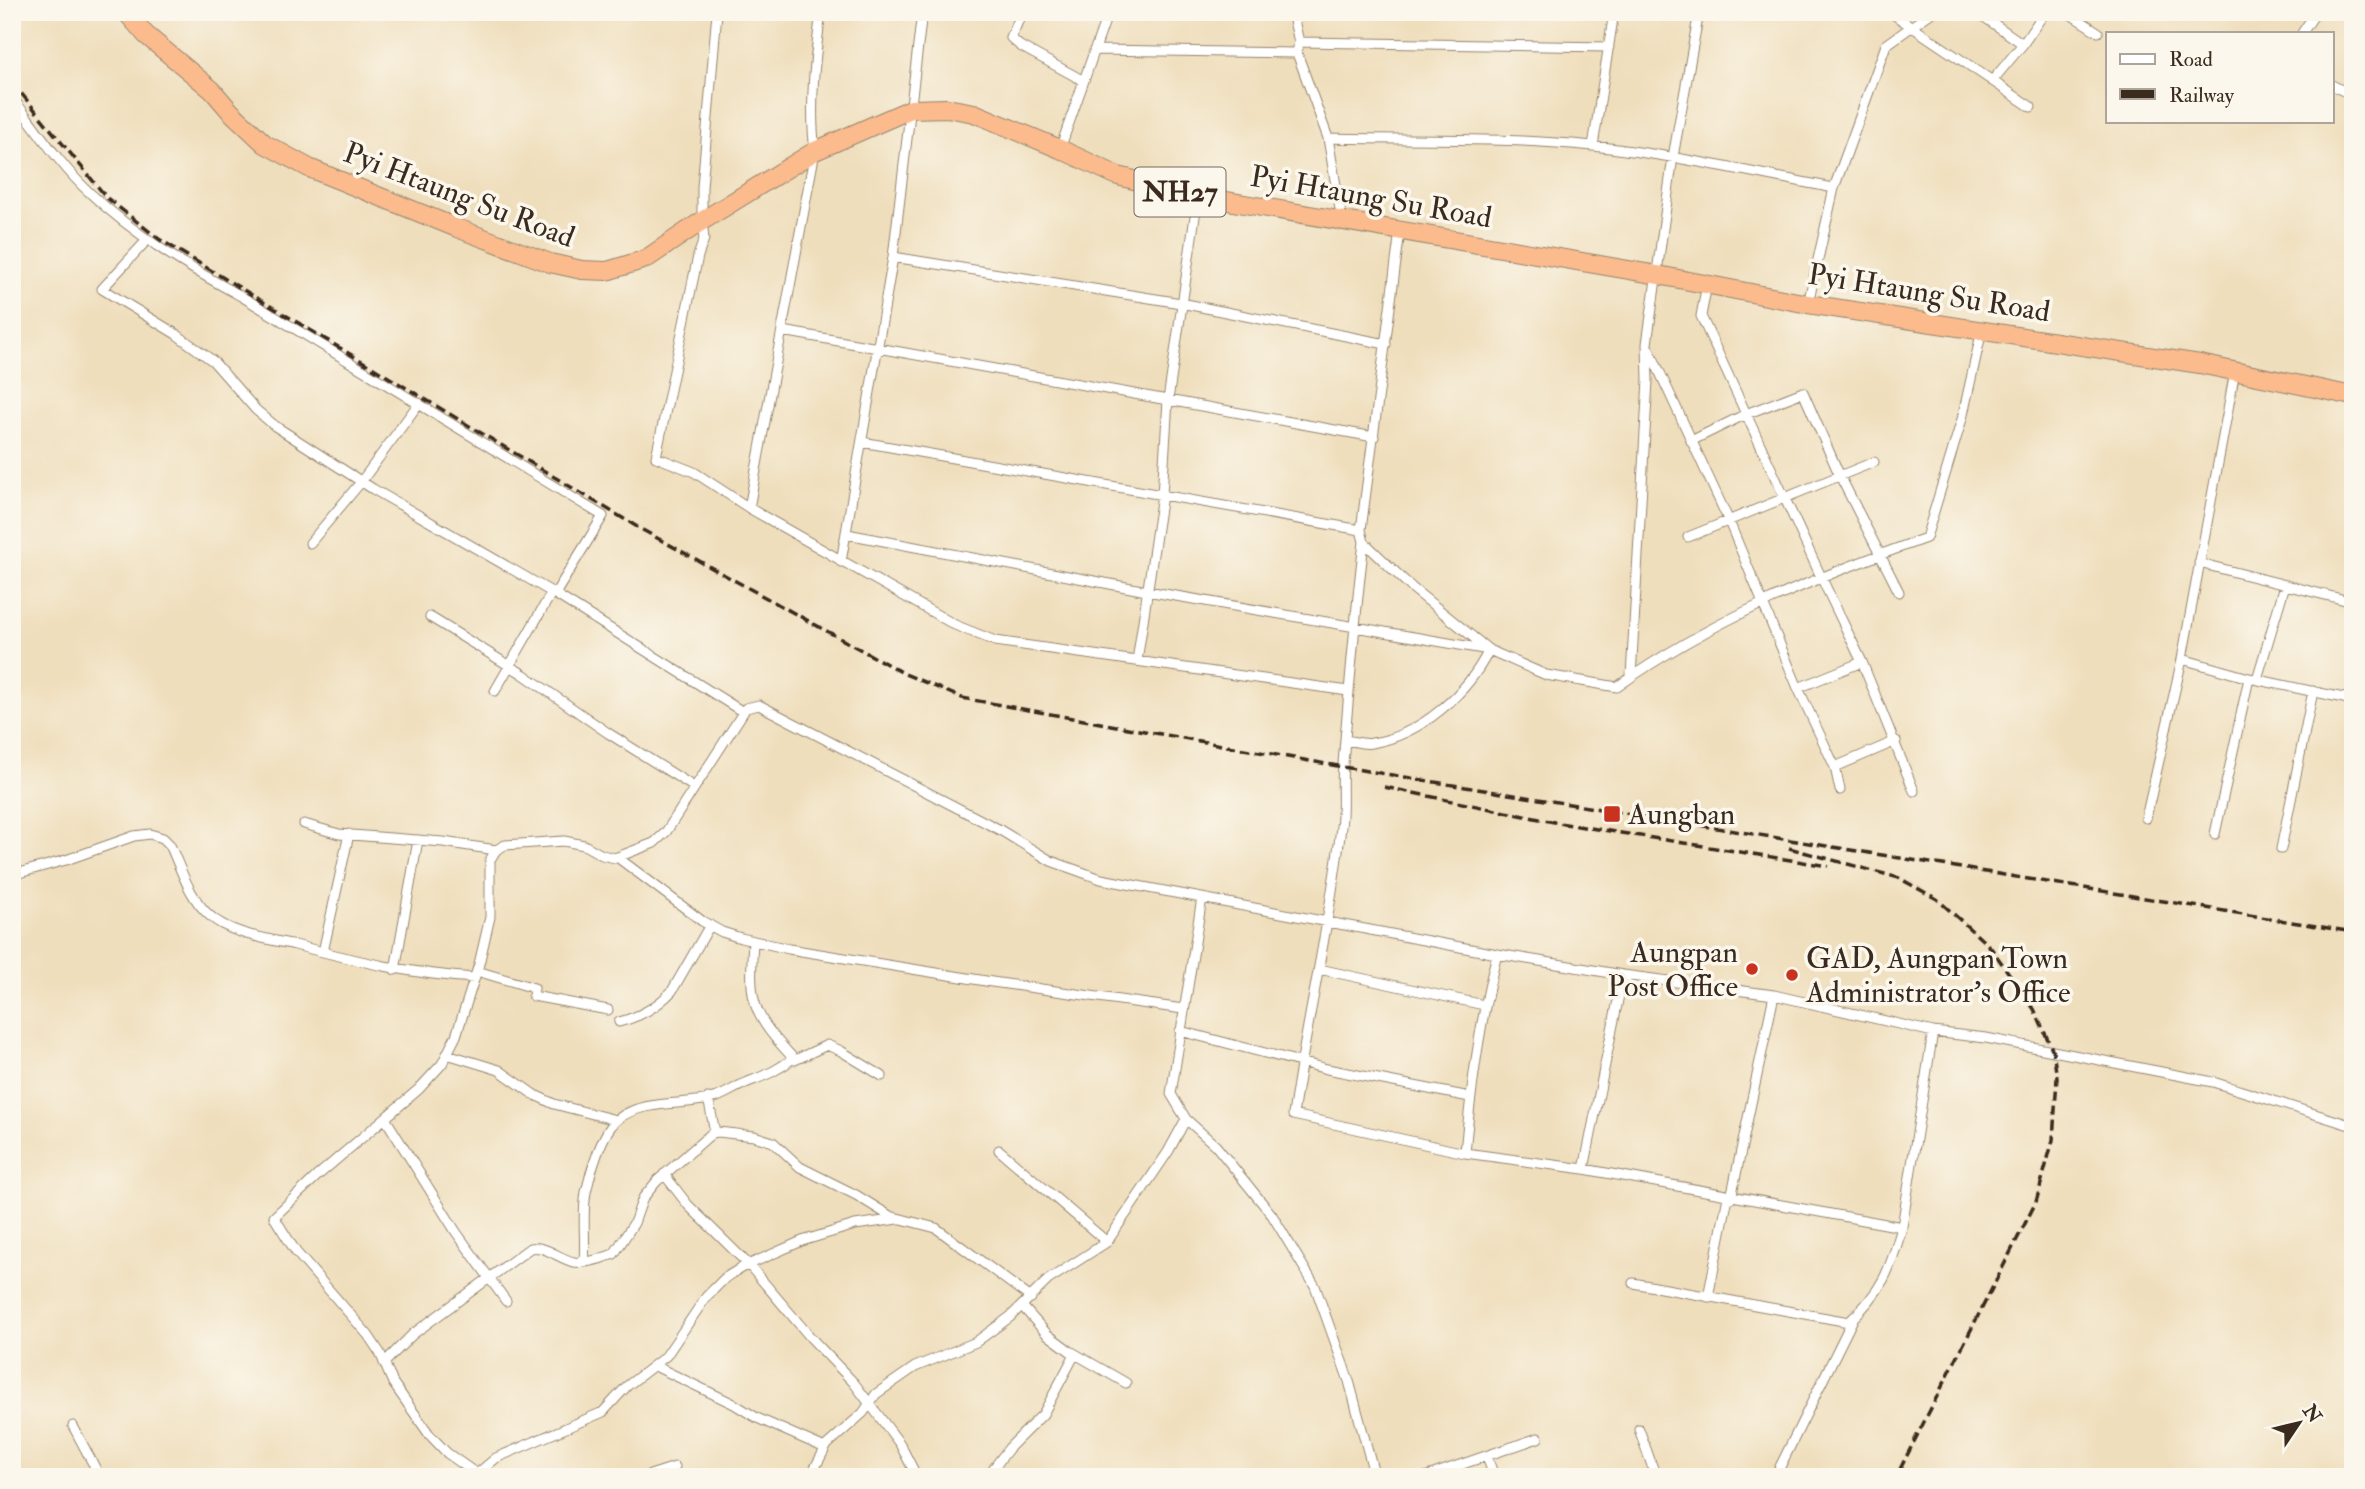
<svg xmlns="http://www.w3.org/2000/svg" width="2365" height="1489" viewBox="0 0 2365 1489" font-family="'IM FELL Double Pica',serif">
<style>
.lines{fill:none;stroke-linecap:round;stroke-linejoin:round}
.street-casing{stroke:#95846d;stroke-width:11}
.highway-casing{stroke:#95846d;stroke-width:20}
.street{stroke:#fff;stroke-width:9}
.highway{stroke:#fbbb8d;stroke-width:18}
.rail{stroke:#3b2a1e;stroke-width:3.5;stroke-dasharray:10 5;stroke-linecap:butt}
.poi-dot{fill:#c8321e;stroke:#fbf7ec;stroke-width:2.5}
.labels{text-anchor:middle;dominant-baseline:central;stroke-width:7;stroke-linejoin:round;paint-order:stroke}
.shield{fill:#fbf7ec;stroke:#75685c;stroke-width:2}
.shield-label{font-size:28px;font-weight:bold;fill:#3b2a1e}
.street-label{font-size:30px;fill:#3b2a1e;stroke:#fbf7ec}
.poi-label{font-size:30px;fill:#3b2a1e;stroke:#fbf7ec;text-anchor:start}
</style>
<rect width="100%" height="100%" fill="#fbf7ec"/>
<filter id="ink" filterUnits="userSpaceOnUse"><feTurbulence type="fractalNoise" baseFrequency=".0143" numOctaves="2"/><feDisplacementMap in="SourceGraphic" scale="14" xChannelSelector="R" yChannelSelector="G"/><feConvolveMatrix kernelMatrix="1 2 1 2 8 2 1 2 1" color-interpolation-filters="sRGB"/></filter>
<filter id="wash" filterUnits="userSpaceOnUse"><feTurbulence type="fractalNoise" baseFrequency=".00686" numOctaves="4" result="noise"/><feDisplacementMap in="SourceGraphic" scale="28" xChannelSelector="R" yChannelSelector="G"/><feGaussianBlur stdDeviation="1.57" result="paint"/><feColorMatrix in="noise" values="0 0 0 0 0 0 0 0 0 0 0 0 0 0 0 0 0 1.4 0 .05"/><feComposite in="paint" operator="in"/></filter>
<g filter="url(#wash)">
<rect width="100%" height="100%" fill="#efdebc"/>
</g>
<g filter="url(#ink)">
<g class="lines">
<g class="street-casing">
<path id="street" d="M717 12 702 187V221L704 239 698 256 656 457 694 472 749 508 955 625 995 641 1348 691
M1022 12 1011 38 1020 46 1082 80
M1292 12 1299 42 1297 53 1328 138 1342 221
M1890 12 2031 107
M1977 12 2023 44
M2067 12 2098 32
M2302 33 2316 12
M1299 42 1609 47
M1094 50 1297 53
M1992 81 2023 44 2045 12
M2332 85 2353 96
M12 97C35 127 62 168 90 193 135 235 187 267 241 296L603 516 555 594 743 712
M1328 138C1416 140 1506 137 1593 146 1674 155 1754 173 1834 188
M1593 146 1614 12
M1060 149 1108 12
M1400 231 1361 530 1364 542C1355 616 1349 689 1343 764 1341 785 1344 806 1341 827 1330 924 1307 1019 1293 1115L1465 1153
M148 239 102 289 176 334 213 361 256 410 275 426 373 489 555 594
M893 257 1181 303 1386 344
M1707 284 1701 316 1822 579 1862 662 1914 791
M1808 304 1834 188 1886 45 1932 12
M783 331 1374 437
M1649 349 1728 519 1798 688 1835 767 1840 790
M1691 441 1746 414 1803 392 1839 474 1899 592
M862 442 1361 530
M749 508 815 151C809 105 815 58 821 12
M847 534 1147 591 1489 650C1468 693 1421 735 1372 743 1364 745 1354 741 1345 740
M1688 537 1874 462
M1364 542 1411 587 1489 650 1546 675 1617 687C1710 620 1819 576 1926 538L1962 419 1982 330
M310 543 361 482 419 403
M841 562 893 257 922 12
M2199 563 2353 602
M430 617 523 674 608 733 694 787
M2182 659 2235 371
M1137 661 1162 495 1168 400 1198 196
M1631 677 1648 380 1647 344 1673 157 1699 12
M2257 679 2285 585
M1798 688 1862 662
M495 691 552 592
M1835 767 1896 741
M2146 818 2182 659 2249 678 2353 700
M304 824 339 834 443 842 496 850
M2215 834 2249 678
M2281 849 2313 691
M617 857 702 921 722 932 741 938 789 949 992 982 1183 1009
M2351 870 2353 858
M12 875 66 860 134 836 150 834 163 838 170 845C181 869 189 897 209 915 229 934 269 939 295 945 358 961 410 974 475 978
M1202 898 1171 1094 1186 1119 1216 1146 1272 1215 1315 1286 1349 1381 1375 1477
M753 941C749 1004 751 1013 795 1060L827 1045 841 1051 882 1076
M323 952 349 834
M1497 954C1480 1020 1471 1086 1465 1153L1584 1169 1902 1227
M1319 969 1484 1005
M395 970 418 840
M477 971 534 988 533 996 608 1010
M619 1022C639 1017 658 1006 672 991L710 925
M1180 1031 1327 1069 1470 1097
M447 1054 499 1070 533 1094 554 1104 616 1120
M708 1098 715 1132
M385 1118 456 1232 506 1301
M999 1150 1107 1242
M1584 1169 1623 975
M664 1174 688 1205 749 1265 811 1338 854 1383 900 1444 917 1477
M1731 1198 1774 995
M584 1262C586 1239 582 1215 586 1192 590 1174 602 1131 618 1119 646 1098 685 1107 717 1097 725 1094 733 1089 741 1085 760 1077 777 1072 793 1058
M1633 1283 1849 1322C1882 1291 1890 1271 1902 1227L1933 1032
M1708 1297 1728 1197
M1022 1306 1047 1334 1070 1351 1126 1383
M384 1363 413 1334 530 1248C546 1245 559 1259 574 1262 587 1264 602 1258 614 1254L634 1223 643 1198 657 1181 712 1133 718 1132 754 1136 773 1142 800 1167 856 1195 890 1216 936 1228 1031 1298
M655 1366 734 1404 757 1418 825 1448
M73 1426 100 1477
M1639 1429 1656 1477
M1487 1456 1494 1477
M477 1474 496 1458 603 1412 627 1386 666 1356 706 1297 725 1278 741 1268 802 1241 855 1225 898 1219
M481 1477 447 1453 429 1434 393 1383 380 1353 368 1335 296 1252 274 1217 317 1176 419 1089 442 1064 456 1036 479 964 490 917V860L496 850 505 845 564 841 584 845 602 855 615 858 654 843 666 832 746 708 759 705 1000 830 1051 861 1101 879 1497 954 1623 975 1774 995 1933 1032 1986 1038 2213 1082 2353 1126
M644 1477 675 1467
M810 1477 827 1445 863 1413 876 1394 915 1367 976 1342 1010 1317 1048 1280 1107 1242 1168 1152 1186 1119
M987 1477 1009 1448 1043 1414 1075 1354
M1425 1477 1538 1438
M1775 1477 1853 1319
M2330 1477 2353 1472"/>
</g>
<g class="highway-casing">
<path id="highway" d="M126 12 146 35 212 90 230 111 265 144 309 168 457 228 550 263 582 270 607 271 646 259 702 221 815 151 911 109 947 108 974 113 1060 149 1118 176 1198 196 1658 275 1808 304 2200 364 2353 396"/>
</g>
<use href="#street" class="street"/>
<use href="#highway" class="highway"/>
<path class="rail" d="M12 82 107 198 159 239 639 528 905 674 962 698 1343 767 2353 932
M1384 787 1559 823 1828 866
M1789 848 1899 878 1937 899 1991 948 2034 1009 2053 1051 2057 1078 2053 1140 2036 1202 1896 1477"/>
</g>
</g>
<g class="poi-dot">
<rect x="1603" y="805" width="18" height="18" rx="3.5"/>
<circle cx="1752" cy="969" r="7"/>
<circle cx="1792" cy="975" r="7"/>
</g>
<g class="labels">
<rect class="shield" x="1134.5" y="167.5" width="91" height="49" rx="5"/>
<g class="shield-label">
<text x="1180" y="192">NH27</text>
</g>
<g class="street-label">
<text transform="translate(459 195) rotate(21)">Pyi Htaung Su Road</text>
<text transform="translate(1371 197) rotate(10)">Pyi Htaung Su Road</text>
<text transform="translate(1929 293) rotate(9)">Pyi Htaung Su Road</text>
</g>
<g class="poi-label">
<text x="1628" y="814">Aungban</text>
<text x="1738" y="952" text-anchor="end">Aungpan<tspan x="1738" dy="34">Post Office</tspan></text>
<text x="1806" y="958">GAD, Aungpan Town<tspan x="1806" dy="34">Administrator's Office</tspan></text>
</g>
</g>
<rect width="2365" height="1489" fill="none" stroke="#fbf7ec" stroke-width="42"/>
<rect x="2106" y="32" width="228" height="91" fill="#fbf7ec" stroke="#aea59a" stroke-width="2"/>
<rect x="2120" y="54" width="35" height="10" fill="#ffffff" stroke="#aea59a" stroke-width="2"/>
<text x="2169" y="66" font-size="21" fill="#3b2a1e">Road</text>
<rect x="2120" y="89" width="35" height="10" fill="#3b2a1e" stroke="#aea59a" stroke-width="2"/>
<text x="2169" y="102" font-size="21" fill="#3b2a1e">Railway</text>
<g transform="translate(2299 1423) rotate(55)" stroke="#fbf7ec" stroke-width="5" paint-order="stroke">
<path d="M0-5L12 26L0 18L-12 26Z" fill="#3b2a1e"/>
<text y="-10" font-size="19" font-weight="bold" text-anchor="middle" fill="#3b2a1e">N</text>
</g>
</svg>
